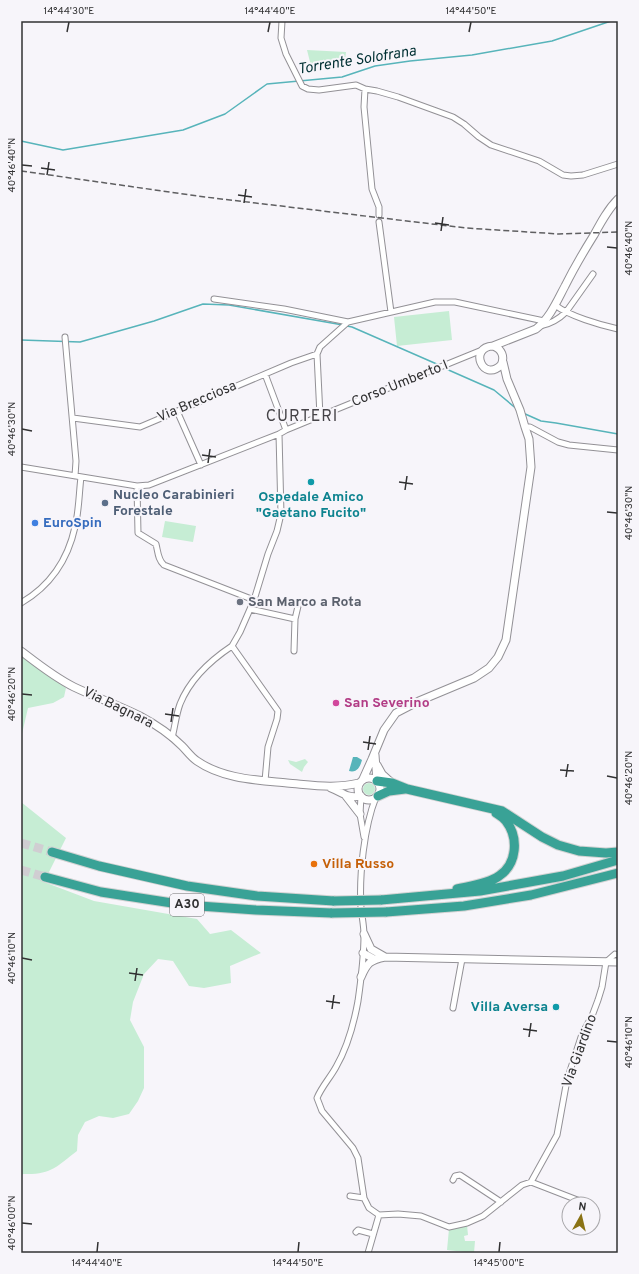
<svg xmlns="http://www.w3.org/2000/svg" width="639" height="1274" viewBox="0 0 639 1274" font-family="Overpass,sans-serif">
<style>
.green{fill:#c6edd4}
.water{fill:#57b4ba}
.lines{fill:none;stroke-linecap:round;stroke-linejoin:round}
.stream{stroke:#57b4ba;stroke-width:1.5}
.highway-tunnel{stroke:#d0ced2;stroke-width:9;stroke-dasharray:9 4.5;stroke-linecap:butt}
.street-casing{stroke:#939196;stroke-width:7}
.secondary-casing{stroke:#939196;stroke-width:9}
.highway-casing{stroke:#d2d2d2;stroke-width:11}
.street{stroke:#fff;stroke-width:5}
.secondary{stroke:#fff;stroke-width:7}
.highway{stroke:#39a296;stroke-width:9}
.rail{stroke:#5f5f61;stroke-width:1.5;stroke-dasharray:6 3;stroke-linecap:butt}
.highway-bridge-casing{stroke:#d2d2d2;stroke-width:11;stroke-linecap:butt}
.highway-bridge{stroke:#39a296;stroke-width:9}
.ticks{fill:none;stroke:#323233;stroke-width:1.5}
.culture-dot{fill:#0f9aa8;stroke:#f7f5fa;stroke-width:1.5}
.service-dot{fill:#5c6f8a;stroke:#f7f5fa;stroke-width:1.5}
.shop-dot{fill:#3f7fe0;stroke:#f7f5fa;stroke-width:1.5}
.worship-dot{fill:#6b7280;stroke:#f7f5fa;stroke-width:1.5}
.hotel-dot{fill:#d1479c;stroke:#f7f5fa;stroke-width:1.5}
.food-dot{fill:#e8710a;stroke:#f7f5fa;stroke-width:1.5}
.labels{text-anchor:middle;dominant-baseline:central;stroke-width:4;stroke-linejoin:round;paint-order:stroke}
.shield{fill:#f7f5fa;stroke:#6d6c6f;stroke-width:1}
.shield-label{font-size:13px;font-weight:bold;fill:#323233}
.street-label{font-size:14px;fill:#323233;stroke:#f7f5fa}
.service-label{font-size:14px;font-weight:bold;fill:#4e5e75;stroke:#f7f5fa;text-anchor:start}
.culture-label{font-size:14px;font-weight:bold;fill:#0d838f;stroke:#f7f5fa}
.shop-label{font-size:14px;font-weight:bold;fill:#366cbe;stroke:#f7f5fa;text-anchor:start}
.worship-label{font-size:14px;font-weight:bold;fill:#5b616d;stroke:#f7f5fa;text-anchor:start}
.hotel-label{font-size:14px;font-weight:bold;fill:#b23c85;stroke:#f7f5fa;text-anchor:start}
.food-label{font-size:14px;font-weight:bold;fill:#c56008;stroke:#f7f5fa;text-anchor:start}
.water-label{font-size:15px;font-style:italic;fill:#013033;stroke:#f7f5fa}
.quarter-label{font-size:16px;letter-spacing:1px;fill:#454347;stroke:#f7f5fa}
.neatline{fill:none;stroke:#323233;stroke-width:1.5}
.ticks-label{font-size:10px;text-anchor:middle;fill:#323233}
</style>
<rect width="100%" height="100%" fill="#f7f5fa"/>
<path class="green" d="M307 50 346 52 345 61C335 66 322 69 311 66Z
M449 311 452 340 397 346 394 317Z
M165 521 196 526 193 542 162 537Z
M21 656 66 688 64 697 53 703 28 708 21 738Z
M305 759 308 762 304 767 302 772 290 764 288 760 296 762Z
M363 789a6 6 0 1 1 12 0a6 6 0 1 1-12 0Z
M21 802 66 838 44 882 94 901 197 919 210 934 231 930 261 953 230 966 231 983 204 988 189 986 173 961 158 959 144 974 133 1002 130 1020 144 1047V1088L138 1101 129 1114 113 1118 99 1116 85 1122 78 1135 77 1151C56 1167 51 1175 23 1174L21 1177Z
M467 1225 468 1235 464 1236 465 1241H475L474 1253 447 1250 449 1229Z"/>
<path class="water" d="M353 757H357L362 760C360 767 357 773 349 771Z"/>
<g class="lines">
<path class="stream" d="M21 141 63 150 183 130 225 114 267 84 342 77 375 66 410 61 472 55 552 41 611 21
M347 326 352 327 439 365
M21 340 80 342 154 321 203 304 229 305 343 325
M444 368 494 390 518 410
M523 413 541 421 556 423 618 434"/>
<path class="highway-tunnel" d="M21 843 52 852
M21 870 45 877"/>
<g class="street-casing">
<path id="street" d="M282 21 281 38 286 54 302 86 308 89 319 90 356 85 365 89 377 91 398 97 453 117 464 124 479 137 491 145 539 161 563 175 571 176 583 175 618 164
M365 89 364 107 372 189 379 207V215
M379 222 391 312
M214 299 284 309 348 322
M555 305C569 316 600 325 618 329
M540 326C551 324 558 320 566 312L593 274
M65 337 76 461 75 476
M265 374 286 430
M177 411 201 465
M320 416 317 354 320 347 348 322 435 302H455L544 321
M73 418 140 427 291 363 317 354
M526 427H530L558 442 569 445 618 450
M21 467 137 486 149 485 279 434 286 430 320 416 482 350
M137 486 138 533 156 544C158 552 158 560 164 565L254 600
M21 603C50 586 68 559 75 527 79 511 79 493 81 477
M250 609 295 619
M294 651 295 619 299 602
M172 738C175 726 176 715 180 704 190 679 211 660 232 646
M265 781 268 747 277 719 278 711 232 646 240 632 254 600 268 554 277 531 281 514 279 434
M361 796 360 814 364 837
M453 1008 462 959
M453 1180 455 1176 460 1175 501 1202
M531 1182 557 1135 567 1080 582 1034 592 1016 598 1000 602 987 606 962 615 954 618 955
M350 1196 364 1198
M379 1215 398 1214 421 1216 449 1227 467 1223 483 1216 522 1185 531 1182 580 1201
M356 1232 358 1230 373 1234
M368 1253 379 1215 369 1208 364 1198 358 1158 353 1148 322 1111 317 1098C322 1086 330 1078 336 1067 347 1048 354 1023 358 1001 361 980 364 956 364 935 364 926 362 917 361 908 359 875 364 827 376 797"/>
</g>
<g class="secondary-casing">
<path id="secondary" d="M493 346C502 349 505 357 501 365 483 383 468 347 493 346L536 329C550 318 557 301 565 286 574 268 584 251 594 235 601 222 608 209 618 199
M21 651C38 664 54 677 74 687 95 697 118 705 140 716 155 724 170 734 182 746 187 751 191 757 197 761 223 779 257 780 287 783 312 785 335 789 359 783
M375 755 377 781
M377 765 382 774 392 783
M358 789a11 11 0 1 1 22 0a11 11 0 1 1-22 0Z
M363 779 372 759 384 730 396 713 419 701 474 678 489 668 498 657 506 640 531 467 529 439 525 427 520 410 507 379 503 362
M331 788C342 792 347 799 361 796
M346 796 360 814
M364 934 371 949 385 957
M363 953 374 959
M361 977C367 963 370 960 385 957L618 962"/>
</g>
<g class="highway-casing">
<path id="highway" d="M377 781 392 783 407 789 502 811 542 837 558 845 579 851 606 853 618 852
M378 796 389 791 405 789
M52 852 99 866 187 886 257 896 334 901
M45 877 101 892 185 905 256 910 332 913
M457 889C470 886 488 884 499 876 517 864 519 838 506 821 503 817 499 815 496 813
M381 900 480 891 563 876 618 860
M386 912 464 906 531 895 618 873"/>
</g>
<use href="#street" class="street"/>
<use href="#secondary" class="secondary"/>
<use href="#highway" class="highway"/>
<path class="rail" d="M21 171 205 197 466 228 559 234 618 232"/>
<g class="highway-bridge-casing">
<path id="highway-bridge" d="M334 901 381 900
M332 913 386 912"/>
</g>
<use href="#highway-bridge" class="highway-bridge"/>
</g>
<path class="ticks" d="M67 32 69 22M268 32 270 22M469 32 471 22M22 165 32 166M41 168 55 170M47 175 49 162M238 195 252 197M244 203 246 189M435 223 449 225M441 231 443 217M607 247 617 248M22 429 32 431M202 455 216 457M208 463 210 449M399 482 413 484M405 490 407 476M607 512 617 513M22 694 32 695M165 714 179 716M171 722 173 708M363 742 376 744M368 750 370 736M560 770 574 771M607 776 617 778M566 777 568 764M22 958 32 960M129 973 143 975M135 981 137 968M326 1001 340 1003M332 1009 334 995M523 1029 537 1031M529 1037 531 1023M607 1041 617 1042M22 1223 32 1224M97 1252 98 1242M298 1252 299 1242M499 1252 500 1242"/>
<g class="culture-dot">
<circle cx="311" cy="482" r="4"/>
<circle cx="556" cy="1007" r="4"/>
</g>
<circle class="service-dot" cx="105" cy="503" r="4"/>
<circle class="shop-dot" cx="35" cy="523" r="4"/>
<circle class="worship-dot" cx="240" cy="602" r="4"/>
<circle class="hotel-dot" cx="336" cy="703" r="4"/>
<circle class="food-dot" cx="314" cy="864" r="4"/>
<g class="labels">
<rect class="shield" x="170" y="894" width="34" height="22" rx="3"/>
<g class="shield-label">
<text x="187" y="905">A30</text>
</g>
<g class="street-label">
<text transform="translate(400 384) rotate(-22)">Corso Umberto I</text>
<text transform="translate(197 402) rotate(-23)">Via Brecciosa</text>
<text transform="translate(118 708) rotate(26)">Via Bagnara</text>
<text transform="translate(580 1051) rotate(-70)">Via Giardino</text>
</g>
<g class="service-label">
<text x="113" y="495">Nucleo Carabinieri<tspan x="113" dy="16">Forestale</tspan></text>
</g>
<g class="culture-label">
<text x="311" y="497">Ospedale Amico<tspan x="311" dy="16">"Gaetano Fucito"</tspan></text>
<text x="548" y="1007" text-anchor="end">Villa Aversa</text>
</g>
<g class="shop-label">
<text x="43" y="523">EuroSpin</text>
</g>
<g class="worship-label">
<text x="248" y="602">San Marco a Rota</text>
</g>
<g class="hotel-label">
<text x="344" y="703">San Severino</text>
</g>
<g class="food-label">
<text x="322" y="864">Villa Russo</text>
</g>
<g class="water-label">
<text transform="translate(357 61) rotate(-9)">Torrente Solofrana</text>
</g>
<g class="quarter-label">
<text x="302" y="417">CURTERI</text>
</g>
</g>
<rect width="639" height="1274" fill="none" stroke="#f7f5fa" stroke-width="44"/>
<g transform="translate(581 1216) rotate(8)"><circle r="19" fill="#f7f5fa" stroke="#a8a7aa"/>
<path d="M0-3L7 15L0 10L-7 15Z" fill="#8a7315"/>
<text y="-6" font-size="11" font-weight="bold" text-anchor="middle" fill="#323233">N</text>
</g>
<rect x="22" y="22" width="595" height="1230" class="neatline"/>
<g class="ticks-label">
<text x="69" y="14">14°44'30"E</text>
<text x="270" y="14">14°44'40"E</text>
<text x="471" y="14">14°44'50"E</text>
<text transform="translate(11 165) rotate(-90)" y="4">40°46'40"N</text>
<text transform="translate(628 248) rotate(-90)" y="4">40°46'40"N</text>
<text transform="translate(11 429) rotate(-90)" y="4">40°46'30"N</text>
<text transform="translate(628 513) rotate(-90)" y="4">40°46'30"N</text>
<text transform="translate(11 694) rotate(-90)" y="4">40°46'20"N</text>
<text transform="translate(628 778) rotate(-90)" y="4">40°46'20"N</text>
<text transform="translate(11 958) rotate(-90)" y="4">40°46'10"N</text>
<text transform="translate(628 1042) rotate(-90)" y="4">40°46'10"N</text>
<text transform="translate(11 1223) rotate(-90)" y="4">40°46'00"N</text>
<text x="97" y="1266">14°44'40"E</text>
<text x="298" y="1266">14°44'50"E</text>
<text x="499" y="1266">14°45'00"E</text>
</g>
</svg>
